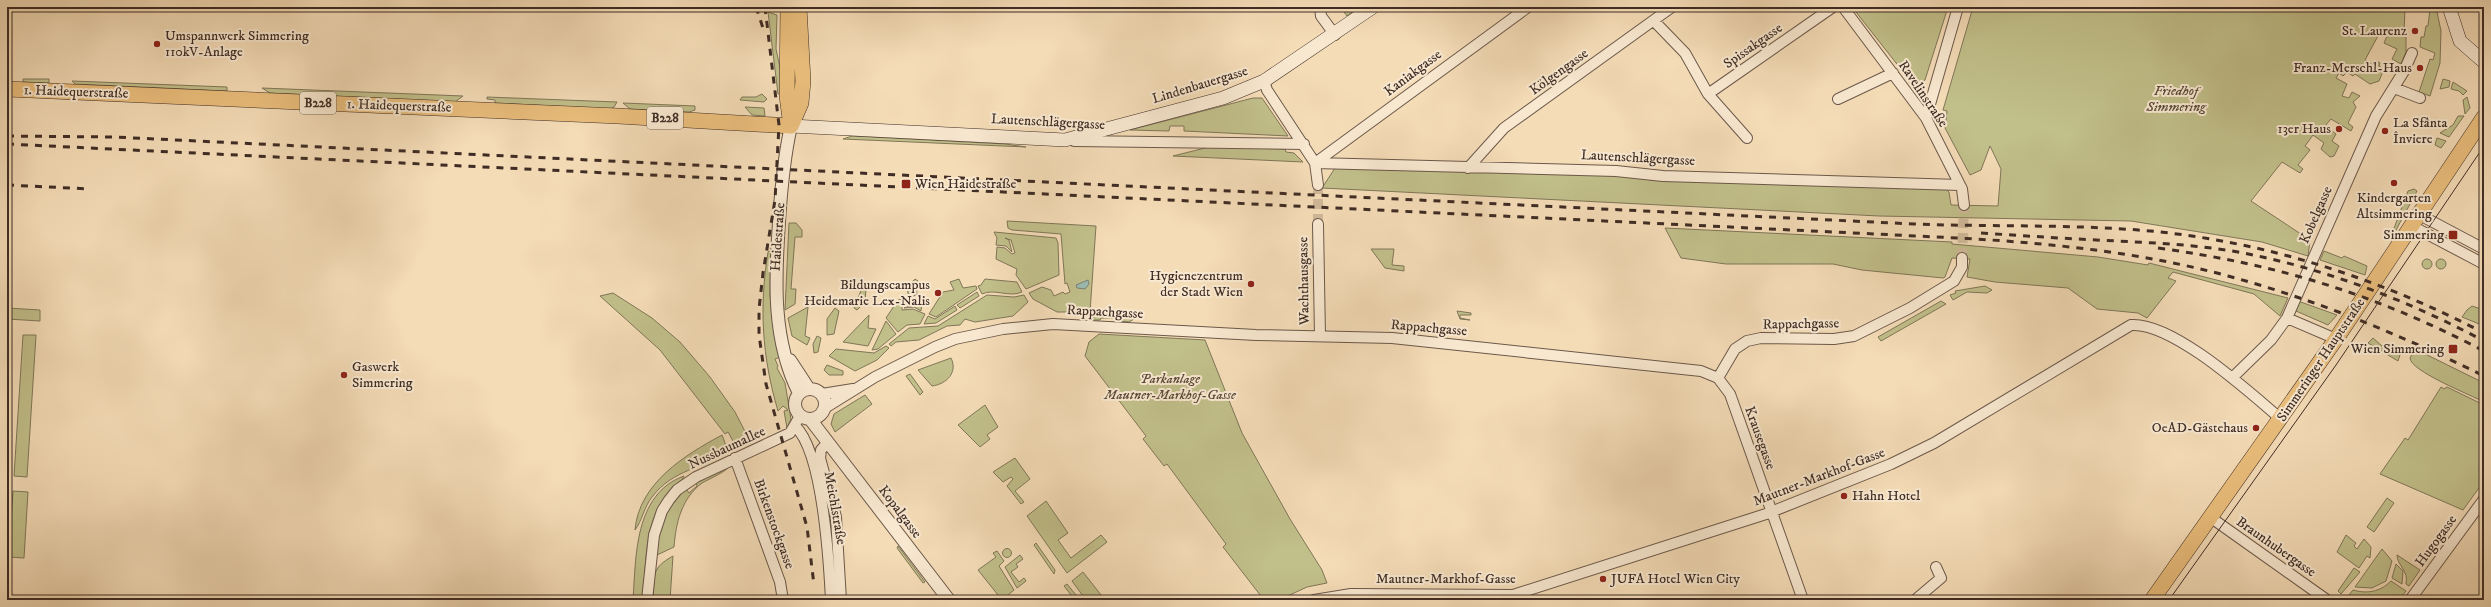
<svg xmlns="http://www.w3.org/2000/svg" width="2491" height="607" viewBox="0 0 2491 607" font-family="'IM FELL DW Pica',serif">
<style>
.green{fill:#c1bf8a;stroke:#807658}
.water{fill:#9cbbb2;stroke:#77827a}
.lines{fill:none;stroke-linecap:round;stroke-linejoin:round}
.minor-tunnel{stroke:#d0b99a;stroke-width:10;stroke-dasharray:10 5;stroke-linecap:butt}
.minor-casing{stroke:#6c584a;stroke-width:12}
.tertiary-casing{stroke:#6c584a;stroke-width:14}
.secondary-casing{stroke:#3f2c25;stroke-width:14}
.primary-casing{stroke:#3f2c25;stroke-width:16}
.minor{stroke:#f8e8d0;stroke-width:10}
.tertiary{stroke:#f8e8d0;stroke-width:12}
.secondary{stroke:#f8e8d0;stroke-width:13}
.primary{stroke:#eabe7c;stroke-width:15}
.tram{stroke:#3f2c25;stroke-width:1}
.rail{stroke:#3f2c25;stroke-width:3;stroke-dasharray:7 7;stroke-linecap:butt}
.poi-dot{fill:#8f2418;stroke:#f8e8d0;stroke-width:1.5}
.labels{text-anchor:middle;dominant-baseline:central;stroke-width:4;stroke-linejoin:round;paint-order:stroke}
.shield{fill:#f8e8d0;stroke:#766458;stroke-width:1}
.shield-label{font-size:13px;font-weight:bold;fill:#3f2c25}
.poi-label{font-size:14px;fill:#3f2c25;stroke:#f8e8d0;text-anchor:end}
.street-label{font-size:14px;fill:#3f2c25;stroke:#f8e8d0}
.park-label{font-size:14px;font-style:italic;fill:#594939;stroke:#f8e8d0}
</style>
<rect width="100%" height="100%" fill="#f4dcb7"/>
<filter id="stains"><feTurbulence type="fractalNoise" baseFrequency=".005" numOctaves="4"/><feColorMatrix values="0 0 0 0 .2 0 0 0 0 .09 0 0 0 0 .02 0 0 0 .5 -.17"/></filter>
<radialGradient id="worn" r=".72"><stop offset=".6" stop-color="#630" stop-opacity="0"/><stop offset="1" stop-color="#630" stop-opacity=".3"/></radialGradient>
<path class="green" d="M1347 7H1359L1347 16 1344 12Z
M1852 7H1948L1925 80 1915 87Z
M1973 7H2405L2404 34 2406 35V52L2401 64 2392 59 2397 49 2384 43 2387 36 2380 33 2382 30 2377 27 2374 31 2379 34 2365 60 2374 65 2376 61 2380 63 2379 66 2384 69 2379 81 2370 84 2355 74 2353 76 2347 72 2343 76 2339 73 2336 78 2347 84 2342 96 2349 98 2352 92 2360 96 2353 102 2356 107 2348 123 2353 127 2351 131 2331 119 2325 126 2336 134 2332 141 2339 146 2334 156 2330 157 2321 149 2324 143 2313 135 2305 146 2310 150 2298 165 2303 169 2300 173 2282 162 2251 201 2310 240 2308 256 2262 242 2131 221 1879 216 1322 188 1335 168 1615 175 1946 189 1949 192 1951 205 1998 206 2001 169 1990 146 1981 170 1970 175 1945 128 1947 111 1943 110Z
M2424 7H2436L2441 31 2440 63 2430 96 2419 92 2430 59 2433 60 2435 53 2420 47 2421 37H2424L2426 26H2428L2430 9Z
M768 12 777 15 776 49 781 72 780 94H778Z
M23 79H49V83L23 82Z
M2443 79 2450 81 2449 87 2440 89Z
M72 81 227 87V91L75 84Z
M2453 82 2467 91 2463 95 2459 91 2451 89Z
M262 88 463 96 455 102 270 93Z
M762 94 767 99 764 102 740 100 742 97H756Z
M487 97 617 102 614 107 610 109 495 103V100L487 99Z
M2467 97 2470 108 2465 114 2463 100Z
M1253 98H1262L1288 136 1184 131V126H1170L1169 131 1130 130Z
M623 103 695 106V110L689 112 630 109Z
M745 107 764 108 765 116 752 115Z
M2458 116H2464L2449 137 2440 133 2453 125Z
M852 136 1005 144 1026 147 843 139Z
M2437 138 2446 141 2441 148 2435 145Z
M1209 147 1285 149 1286 152 1294 153 1303 162 1173 156Z
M2414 189 2417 191 2395 232 2393 231 2408 191Z
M1007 221 1096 226 1090 312H1057L1033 299 1029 293 1042 287 1051 290 1054 296 1063 292 1065 294 1070 292 1067 283 1065 284 1061 234 1012 230 1008 228Z
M789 223H796L802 230V237H795L791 289H796L795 304 785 310Z
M1665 228 1952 242V244L2098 257 2148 265 2149 263 2288 298 2280 316 2254 294 2173 272 2168 278 2176 281 2147 318 2138 313 2097 309 2068 288 1995 282 1967 277 1970 259 1952 258 1945 277 1943 278 1862 270 1833 264H1726L1681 258Z
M994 232 1056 238 1058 243 1059 275 1026 289 1016 275 1017 269 996 259 997 247 1005 248 1012 254 1015 253 1011 240 1005 238 1009 240 1012 252 1006 246 996 245 997 238Z
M1371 249H1394L1392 265 1404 266V271L1385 268Z
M771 250 770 296 780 357 775 359 778 366 777 368 785 383 791 419 787 428 784 411 788 410 783 406 778 411C762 357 759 307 768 252Z
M2324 251 2342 258 2344 256 2367 266 2365 275 2320 260Z
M2436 264a5 5 0 1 1 10 0a5 5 0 1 1-10 0Z
M2422 264a5 5 0 1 1 10 0a5 5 0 1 1-10 0Z
M915 279 918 281 916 284 917 294 909 299 907 287Z
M959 279 963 288 976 286 977 289 936 317 929 314 943 292 954 290 950 282Z
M985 279 1017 282 1022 292C1009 298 995 288 982 294L978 286 981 285Z
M1985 286 1992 290 1987 293 1967 292 1953 300 1950 295 1956 293 1955 291Z
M862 288 866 289 865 302 857 310 854 308Z
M977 292 979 296 960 308 957 305Z
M613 293 652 318 680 342 710 377 735 412 751 443 737 448 728 432 725 434 660 350 600 296Z
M987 295 1014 297 1024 295 1028 302 1013 316 975 322 965 319 960 325 947 326 919 340 896 342 891 346 889 344 909 328 938 326Z
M907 298 909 300 920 301 902 306V310L913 309 925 314 920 324 907 325 898 332 886 318 898 300Z
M1941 301 1946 304 1881 341 1878 337Z
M2298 301 2337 315 2328 325 2296 311Z
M922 302 921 311 914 307 904 308Z
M955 306 957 310 936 323 924 324 928 316 935 319Z
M2472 306 2484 310V326L2462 317 2467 310Z
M808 307 805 336 810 338 807 345 792 336 788 318Z
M7 308 40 310V321L7 319Z
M835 308 839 311 834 334 827 335V319Z
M1098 311 1134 314V319L1129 322 1119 321 1118 318H1101L1100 320H1092Z
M1457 311 1471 313V315H1460V318L1470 320 1460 319Z
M869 315 868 328 876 329 868 346 843 342Z
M886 321 896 334 878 349 872 350Z
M1099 334 1205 340 1242 433 1290 519 1322 570 1327 583 1307 587 1279 600H1264L1223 547 1226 544 1167 464 1164 466 1143 439 1146 436 1085 356 1089 342Z
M23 335H36L27 477 14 476Z
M817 336 821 338 818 352 814 353 813 344Z
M2373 338 2382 346 2384 345 2389 347 2388 350 2400 355 2398 361 2368 343Z
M886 346 889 348 877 360 855 371 829 356 836 349 874 353Z
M2415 349 2484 383V402C2471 395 2410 371 2410 358Z
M951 358C958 372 947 384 932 386L918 370Z
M827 365 843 371V375H829L824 370Z
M910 374 923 392 920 395 906 376Z
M2441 387 2444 389 2447 387 2484 405V481L2463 510 2380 474 2405 438 2408 440Z
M865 395 872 404 835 432 831 424 834 414Z
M985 405 998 427 987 435 990 439 980 447 958 425Z
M722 435 728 451C703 469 673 469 652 497 644 507 642 521 635 530 639 483 685 455 722 435Z
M1015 458 1030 479 1015 491 1024 502 1021 504 1007 486 1013 479 1011 477 1003 482 993 472Z
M730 465C728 471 709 479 702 483 681 499 676 523 674 547L657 555C652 532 670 504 686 489L689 493 697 486 696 482Z
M684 476C681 484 668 492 662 501 644 530 646 567 643 600H633C636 557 634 494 684 476Z
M13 491 28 492 24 558 9 557Z
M2387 498 2394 503 2374 532 2367 527Z
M1046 501 1068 533 1058 540 1071 558 1101 535 1107 542 1067 573 1027 516Z
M2346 535 2356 543 2354 546 2357 549 2364 539 2371 547 2370 558 2367 556 2359 568 2337 552Z
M1036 543 1055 570 1054 574 1034 545Z
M898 546 925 582 923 583 897 548Z
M1002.5 553a4.5 4.5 0 1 1 9 0a4.5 4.5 0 1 1-9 0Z
M2382 549 2392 561 2386 581 2372 588 2355 587Z
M997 551 1004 561 999 566 1014 590 1002 600 978 570 996 557 993 553Z
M1020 555 1023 559 1016 564 1018 567 1011 572 1019 582 1024 578 1026 581 1017 588 1005 567Z
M2397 555 2420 570 2409 586 2406 584C2409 571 2397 565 2397 555Z
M673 556 670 600H653C655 575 650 569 673 556Z
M2396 564 2403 571 2402 584 2392 578Z
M2354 568 2360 572 2341 594 2338 591Z
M1083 572 1105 600H1086L1072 581Z
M2391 581 2406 591 2399 600H2345L2353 590C2367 594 2380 592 2391 581Z
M1067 584 1080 600H1075L1064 586Z"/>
<path class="water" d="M1088 280 1089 284 1085 289 1077 288 1076 285Z"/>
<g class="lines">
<path class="minor-tunnel" d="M1318 224V185
M1962 258 1964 205"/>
<g class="minor-casing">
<path id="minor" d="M1320 7 1321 16 1335 35
M1843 7 1926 118 1962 189 1964 205
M1654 21 1685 53 1708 94 1747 138
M1264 81 1267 90 1315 163 1318 185
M2394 88 2420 98
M1708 94 1833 7
M1838 99 1893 73
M1926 118 1958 7
M1074 141 1304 144
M1315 163 1616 171 1663 176 1960 185
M1315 163 1528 7
M1468 168 1504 128 1672 7
M2418 214 2484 249
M1318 224 1320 336
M2410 225 2484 264
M2287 318 2336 339
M1718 378 1735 349 1747 341 1761 338 1834 339 1854 336 1910 308 1954 281 1962 267V258
M2232 378 2271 340 2287 318 2376 116 2404 71 2412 53
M822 394 853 389
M825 408 875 377 935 347 955 339 1003 329 1053 324 1256 335 1392 338 1701 371 1718 378 1730 394 1803 600
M795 426C823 452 829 561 831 600
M828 442 821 450 820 458 836 517 841 600
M735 458 780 582 783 600
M2210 517 2327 600
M647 600 654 535 662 511 669 500 677 490 696 477 790 433 800 416
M1314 600 1351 594 1513 595 1766 514 1891 464 1934 443 2131 325C2173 322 2249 392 2281 419
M1915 600 1941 578 1936 567
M2410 600 2484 499"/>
</g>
<g class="tertiary-casing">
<path id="tertiary" d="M791 126C784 157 781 190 779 222 775 280 772 340 799 393
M790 360 809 389
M795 404a15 15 0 1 1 30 0a15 15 0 1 1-30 0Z
M810 419 949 600"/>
</g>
<g class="secondary-casing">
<path id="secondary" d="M2449 7 2460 41 2484 62
M791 126 1065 140 1223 98 1264 81 1373 7"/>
</g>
<g class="primary-casing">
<path id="primary" d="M788 7 787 96 791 126
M7 89 618 116 791 126
M791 126 801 103 803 81 799 7
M2152 600 2336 339 2484 117"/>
</g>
<use href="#minor" class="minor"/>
<use href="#tertiary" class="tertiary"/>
<use href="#secondary" class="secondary"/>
<use href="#primary" class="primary"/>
<path class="tram" d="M2169 600 2336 365 2484 146"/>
<path class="rail" d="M756 7 763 28
M765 7 779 125 775 200 763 273 759 309V335L766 384 807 527 814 585
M7 136 114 137 1914 224C1993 227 2072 224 2150 231 2268 242 2380 279 2484 333
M7 144 1958 238C2049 243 2140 252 2228 276 2317 300 2401 335 2484 376
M7 185 90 189
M1981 233C2027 236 2072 239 2117 241 2158 243 2198 245 2238 252 2324 268 2407 300 2484 341
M2158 248C2281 265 2374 294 2484 351"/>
</g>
<g class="poi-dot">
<circle cx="2415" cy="31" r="4"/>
<circle cx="157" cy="44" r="4"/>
<circle cx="2420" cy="68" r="4"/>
<circle cx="2339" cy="129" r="4"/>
<circle cx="2385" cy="131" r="4"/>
<circle cx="2394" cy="183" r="4"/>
<rect x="901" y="179" width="10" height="10" rx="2"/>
<rect x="2448" y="230" width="10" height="10" rx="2"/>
<circle cx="1251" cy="284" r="4"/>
<circle cx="938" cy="293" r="4"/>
<rect x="2448" y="344" width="10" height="10" rx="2"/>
<circle cx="344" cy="375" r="4"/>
<circle cx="2256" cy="428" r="4"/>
<circle cx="1844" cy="496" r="4"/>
<circle cx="1603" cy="579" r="4"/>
</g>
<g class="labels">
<g class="shield">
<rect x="300" y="92" width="36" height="22" rx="3"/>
<rect x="647" y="107" width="36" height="22" rx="3"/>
</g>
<g class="shield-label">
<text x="318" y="103">B228</text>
<text x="665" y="118">B228</text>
</g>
<g class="poi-label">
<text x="2407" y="31">St. Laurenz</text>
<text x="165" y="36" text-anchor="start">Umspannwerk Simmering<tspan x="165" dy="16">110kV-Anlage</tspan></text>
<text x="2412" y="68">Franz-Merschl-Haus</text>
<text x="2393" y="123" text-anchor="start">La Sfânta<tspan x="2393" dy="16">Înviere</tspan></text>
<text x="2331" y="129">13er Haus</text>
<text x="915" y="184" text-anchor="start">Wien Haidestraße</text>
<text x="2394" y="198" text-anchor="middle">Kindergarten<tspan x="2394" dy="16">Altsimmering</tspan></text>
<text x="2444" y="235">Simmering</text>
<text x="1243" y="276">Hygienezentrum<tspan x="1243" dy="16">der Stadt Wien</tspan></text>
<text x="930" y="285">Bildungscampus<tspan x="930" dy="16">Heidemarie Lex-Nalis</tspan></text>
<text x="2444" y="349">Wien Simmering</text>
<text x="352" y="367" text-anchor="start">Gaswerk<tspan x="352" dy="16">Simmering</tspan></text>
<text x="2248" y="428">OeAD-Gästehaus</text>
<text x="1852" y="496" text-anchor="start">Hahn Hotel</text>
<text x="1611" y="579" text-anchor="start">JUFA Hotel Wien City</text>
</g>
<g class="street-label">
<text transform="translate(1753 46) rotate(-35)">Spissakgasse</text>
<text transform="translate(1559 72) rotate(-36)">Kölgengasse</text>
<text transform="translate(1413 73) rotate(-37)">Kaniakgasse</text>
<text transform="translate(1200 85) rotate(-17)">Lindenbauergasse</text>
<text transform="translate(76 92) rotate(2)">1. Haidequerstraße</text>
<text transform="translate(1923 94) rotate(56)">Ravelinstraße</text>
<text transform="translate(399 106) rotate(2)">1. Haidequerstraße</text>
<text transform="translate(1048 122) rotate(3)">Lautenschlägergasse</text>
<text transform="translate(1638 158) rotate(3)">Lautenschlägergasse</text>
<text transform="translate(2316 215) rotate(-66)">Kobelgasse</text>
<text transform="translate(778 237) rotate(-86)">Haidestraße</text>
<text transform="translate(1304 281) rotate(-91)">Wachthausgasse</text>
<text transform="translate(1105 312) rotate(3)">Rappachgasse</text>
<text transform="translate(1801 324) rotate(-1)">Rappachgasse</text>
<text transform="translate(1429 328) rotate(5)">Rappachgasse</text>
<text transform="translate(2321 360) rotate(-56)">Simmeringer Hauptstraße</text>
<text transform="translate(1760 438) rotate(70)">Krausegasse</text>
<text transform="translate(727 448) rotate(-25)">Nussbaumallee</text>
<text transform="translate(1819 477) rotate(-21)">Mautner-Markhof-Gasse</text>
<text transform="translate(835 508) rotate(80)">Meichlstraße</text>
<text transform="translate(900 512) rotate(53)">Kopalgasse</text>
<text transform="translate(774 524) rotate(70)">Birkenstockgasse</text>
<text transform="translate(2436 541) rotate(-54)">Hugogasse</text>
<text transform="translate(2276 547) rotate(35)">Braunhubergasse</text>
<text x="1446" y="579">Mautner-Markhof-Gasse</text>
</g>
<g class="park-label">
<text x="2176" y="91">Friedhof<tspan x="2176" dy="16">Simmering</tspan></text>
<text x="1170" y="379">Parkanlage<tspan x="1170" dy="16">Mautner-Markhof-Gasse</tspan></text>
</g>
</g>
<rect width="2491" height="607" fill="none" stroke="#f4dcb7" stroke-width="24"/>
<rect x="8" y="8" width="2475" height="591" fill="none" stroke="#3f2c25" stroke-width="2"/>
<rect x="12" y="12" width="2467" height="583" fill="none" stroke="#3f2c25"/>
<rect width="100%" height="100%" filter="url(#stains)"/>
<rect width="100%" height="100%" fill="url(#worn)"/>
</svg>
